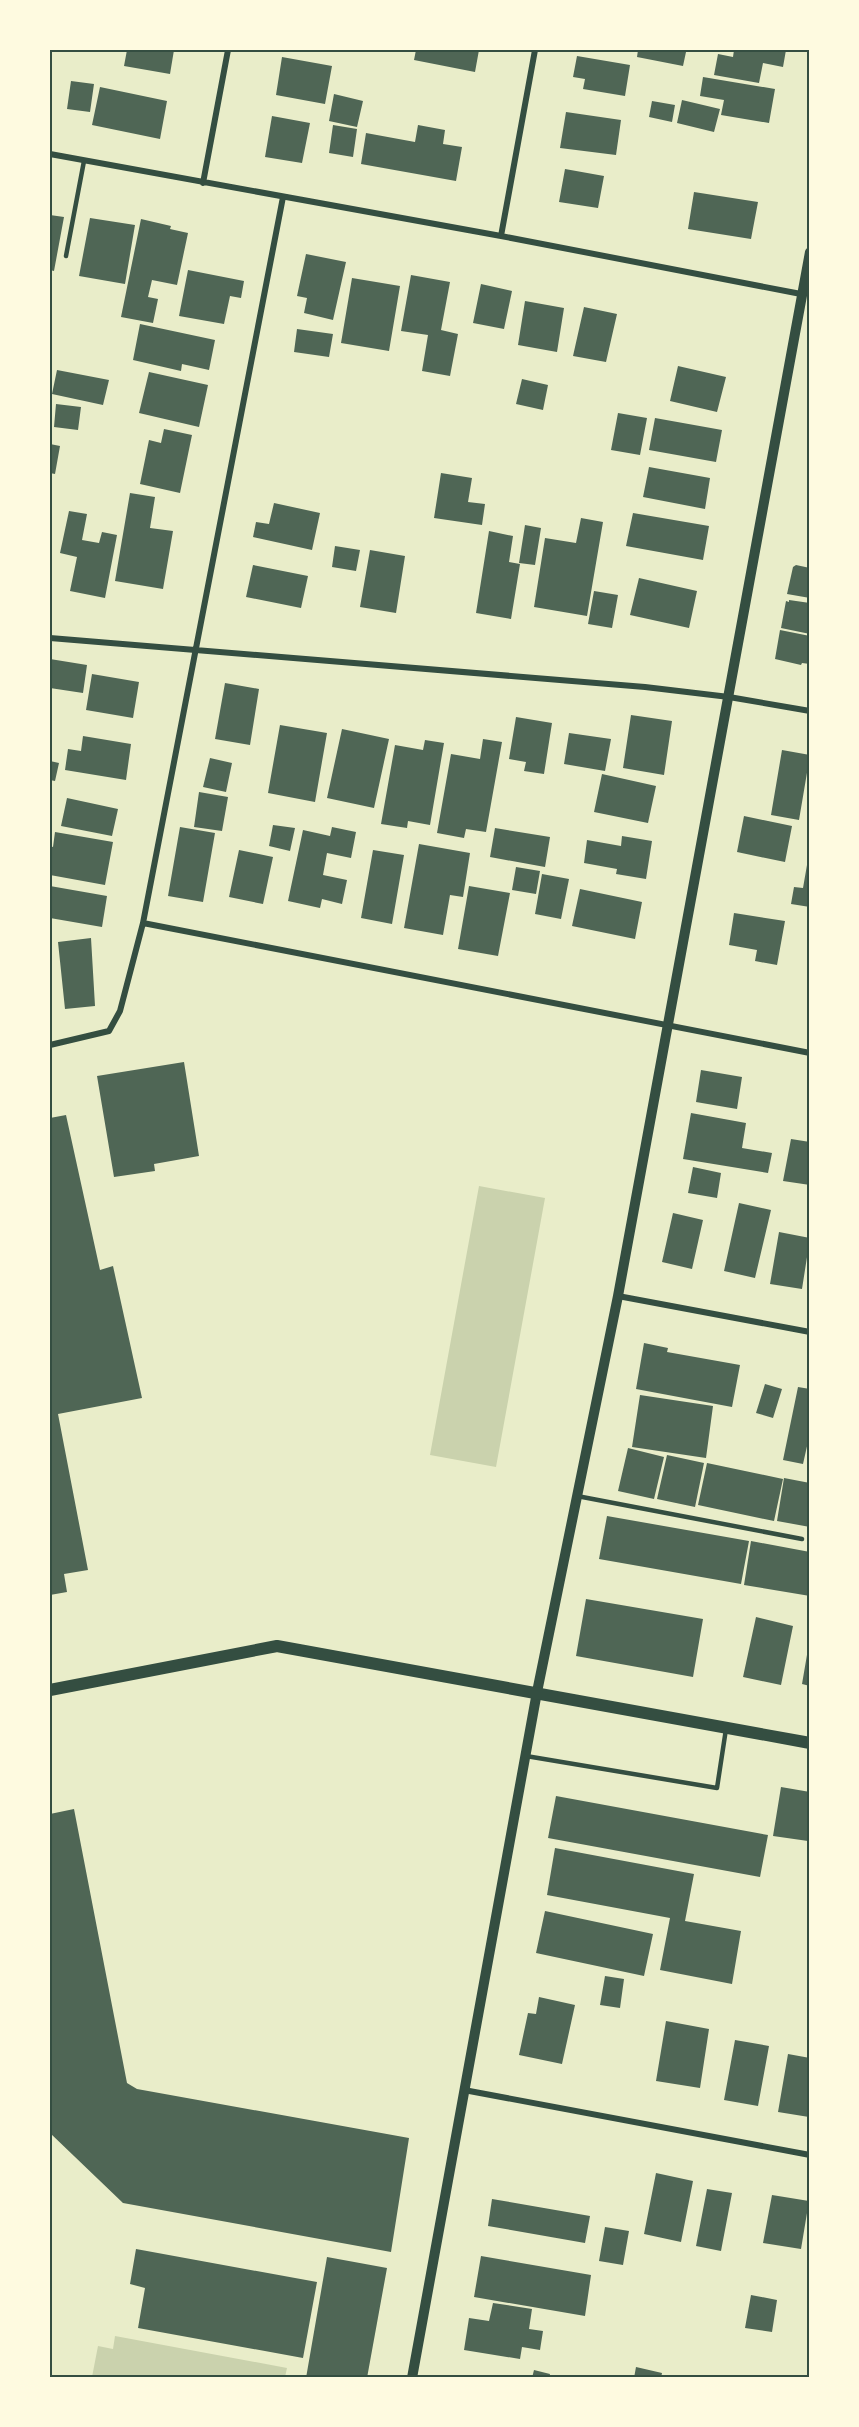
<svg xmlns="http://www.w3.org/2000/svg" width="859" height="2427" viewBox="0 0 859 2427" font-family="'Fira Sans Condensed',sans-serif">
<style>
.green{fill:#cad2ad}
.building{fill:#4f6655}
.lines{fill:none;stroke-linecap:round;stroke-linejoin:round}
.service{stroke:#344e41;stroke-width:4.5}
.minor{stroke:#344e41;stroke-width:6}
.tertiary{stroke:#344e41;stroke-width:10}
.secondary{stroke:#344e41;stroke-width:12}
.neatline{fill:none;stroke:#344e41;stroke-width:2}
</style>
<rect width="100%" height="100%" fill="#e9edc9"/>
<path class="green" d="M479 1186 545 1198 496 1467 430 1455Z
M115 2336 287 2368 285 2377H92L98 2346 113 2349Z"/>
<path class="building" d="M127 50H174L170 74 124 66Z
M416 50H479L475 72 414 60Z
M638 50 686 52 683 66 637 57Z
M734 50H786L783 67 763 63 759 83 714 75 718 54 733 57Z
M577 56 630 65 625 96 583 89 585 79 573 77Z
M282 57 332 66 325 104 276 95Z
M703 77 775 89 769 123 721 115 724 100 700 96Z
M71 81 94 84 90 112 67 109Z
M100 87 167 101 160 139 92 125Z
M334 94 363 101 357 127 329 121Z
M682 100 720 109 714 132 677 123Z
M652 101 675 105 672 122 649 117Z
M566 112 621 120 616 155 560 148Z
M272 116 310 123 302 163 265 157Z
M333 125 357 129 353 157 329 153Z
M418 125 445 130 443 144 462 147 456 181 361 164 366 133 415 142Z
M565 169 604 176 598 208 559 202Z
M694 192 758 202 751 239 688 229Z
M50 215 64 217 54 271 50 270Z
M90 218 135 225 125 284 79 276Z
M141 219 171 226 170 229 188 233 177 285 152 280 148 297 158 299 153 323 121 317Z
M306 254 346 262 333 320 304 313 307 298 297 296Z
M188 270 244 281 241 298 230 296 224 324 179 316Z
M411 275 450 282 441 330 458 334 450 376 422 371 428 335 401 331Z
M352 278 400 286 389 351 341 343Z
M481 284 512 291 504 329 473 323Z
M525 301 564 308 557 352 518 345Z
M584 307 617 314 606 362 573 356Z
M140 324 215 340 209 370 182 364 181 371 133 360Z
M297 329 333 334 329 357 294 352Z
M678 366 726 377 717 412 670 401Z
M57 370 109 380 103 405 52 394Z
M149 372 208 385 199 427 139 413Z
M522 379 548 385 543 410 516 404Z
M56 404 81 407 78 430 54 427Z
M618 413 647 418 640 455 611 450Z
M655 418 722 430 716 462 649 450Z
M164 429 192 435 180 493 140 484 149 440 161 443Z
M50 444 60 446 55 474 50 473Z
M649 467 710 478 705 509 643 497Z
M441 473 472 478 468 502 485 504 482 525 434 518Z
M130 493 155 497 150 528 173 531 163 589 115 581Z
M274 503 320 513 312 550 253 537 256 522 269 524Z
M69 511 87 514 82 540 99 543 102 532 117 535 105 598 70 591 77 557 60 553Z
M633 513 709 526 703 560 626 546Z
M581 518 603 522 587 616 534 607 545 538 576 543Z
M525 525 541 528 535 565 519 563Z
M489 531 513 536 509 562 520 564 511 619 476 613Z
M335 546 360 550 356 571 332 567Z
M370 550 405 556 396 613 360 607Z
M253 565 308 576 301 608 246 597Z
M796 565 810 568V598L787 594 793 567Z
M639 578 697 591 689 628 630 615Z
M594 591 618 595 612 628 588 624Z
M789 600 810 603V634L781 628 786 601 789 602Z
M780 630 810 636V664L802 663 801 665 775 659Z
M50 659 87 665 83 693 50 688Z
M92 674 139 682 133 718 86 710Z
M225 683 259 689 250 745 215 739Z
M631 715 672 721 664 775 623 768Z
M516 717 552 723 544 774 524 771 526 762 509 759Z
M280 725 327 733 315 802 268 793Z
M342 729 389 739 374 808 327 798Z
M569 733 611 739 605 771 564 764Z
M83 736 131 744 126 780 65 770 68 749 81 751Z
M483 739 502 742 486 832 466 829 464 838 437 833 451 754 480 759Z
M425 740 444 743 430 825 408 821 407 828 381 824 395 745 423 750Z
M782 750 810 755 799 820 771 815Z
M210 758 232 763 226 792 203 787Z
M50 761 59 763 55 781 50 780Z
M602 774 656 786 648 823 594 812Z
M199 792 228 797 222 831 194 827Z
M67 798 118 809 112 836 61 826Z
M744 816 792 826 785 862 737 852Z
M273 825 295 828 290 851 269 846Z
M180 827 215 833 203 902 168 896Z
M332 827 356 832 351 858 327 853 323 875 347 880 342 904 322 899 320 908 288 901 303 830 330 836Z
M495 828 550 837 545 867 490 857Z
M55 832 113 842 105 885 50 875V846L53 847Z
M622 836 652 841 646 879 616 874 617 869 584 863 587 840 621 846Z
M419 844 470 853 463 897 450 895 443 935 404 928Z
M239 850 273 857 263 904 229 897Z
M373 850 404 855 392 924 361 918Z
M807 865 810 866V907L791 904 794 887 803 888Z
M516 867 540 871 536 894 512 890Z
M542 874 569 879 561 919 535 914Z
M50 886 107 896 102 927 50 918Z
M469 886 510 893 498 956 458 949Z
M580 889 642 902 635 939 572 926Z
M734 913 785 921 777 965 755 961 757 950 729 945Z
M91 938 95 1006 65 1009 58 942Z
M184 1062 199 1156 154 1164 155 1171 114 1177 97 1076Z
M701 1070 742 1077 737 1109 696 1102Z
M691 1113 746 1123 742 1148 772 1153 768 1173 683 1159Z
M66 1115 100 1270 113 1266 142 1398 58 1414 88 1570 64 1574 67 1592 50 1595V1118Z
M791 1139 810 1142V1185L783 1181Z
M693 1167 721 1173 717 1198 688 1193Z
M739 1203 771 1210 755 1278 724 1271Z
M673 1213 703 1220 692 1269 662 1262Z
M779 1232 810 1238 802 1289 770 1284Z
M644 1343 668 1348 667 1352 740 1365 732 1407 636 1389Z
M765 1384 782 1389 773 1418 756 1413Z
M798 1387 810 1389V1433L803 1464 783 1460Z
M640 1395 713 1406 706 1458 632 1447Z
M628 1448 664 1457 654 1499 618 1491Z
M667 1455 704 1463 695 1507 657 1499Z
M707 1463 783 1479 774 1521 698 1505Z
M784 1478 810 1483V1527L777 1521Z
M607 1516 749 1541 741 1584 599 1559Z
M751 1541 810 1552V1596L744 1585Z
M586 1599 703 1619 693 1677 576 1656Z
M756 1617 793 1626 781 1685 743 1677Z
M808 1649H810V1686L802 1684Z
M781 1787 810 1792 808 1841 773 1836Z
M556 1796 768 1835 760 1877 548 1838Z
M74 1809 127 2083 137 2089 409 2138 391 2252 123 2203 50 2133V1814Z
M555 1848 694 1874 685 1921 741 1931 732 1984 660 1970 670 1918 547 1895Z
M545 1911 653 1934 644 1976 536 1953Z
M605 1976 624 1979 620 2008 600 2005Z
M539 1997 575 2005 562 2064 519 2055 528 2013 536 2014Z
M666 2021 709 2029 700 2088 656 2081Z
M735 2040 769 2046 758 2106 724 2100Z
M788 2054 810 2058 809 2117 778 2112Z
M656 2173 693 2181 681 2242 644 2234Z
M707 2189 732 2193 721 2251 696 2246Z
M772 2195 809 2201 801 2249 763 2243Z
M492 2199 590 2216 585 2243 488 2226Z
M605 2227 629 2231 623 2265 599 2261Z
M136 2249 317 2282 303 2358 138 2328 145 2288 130 2284Z
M481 2256 591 2275 585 2316 474 2297Z
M327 2257 387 2268 367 2378H306Z
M751 2295 777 2300 772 2332 745 2328Z
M493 2303 532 2309 529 2329 543 2331 540 2350 522 2347 520 2359 464 2350 469 2318 489 2321Z
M636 2367 662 2373 661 2378H634Z
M534 2370 550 2374 549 2378H532Z"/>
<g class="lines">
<path class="service" d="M66 256 84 161
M577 1496 802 1539
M526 1756 717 1788 726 1729"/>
<path class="minor" d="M50 154 501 236 801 294
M203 183 228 50
M501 236 535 50
M50 638 645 687 729 697 810 711
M143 923 810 1053
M50 1045 109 1031 120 1011 143 923 283 197
M618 1296 810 1332
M464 2090 810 2155"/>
<path class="tertiary" d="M412 2378 537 1692 618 1296 810 252"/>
<path class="secondary" d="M50 1690 277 1646 810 1743"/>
</g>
<rect width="859" height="2427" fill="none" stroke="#fefae0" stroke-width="102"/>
<rect x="51" y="51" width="757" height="2325" class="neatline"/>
</svg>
